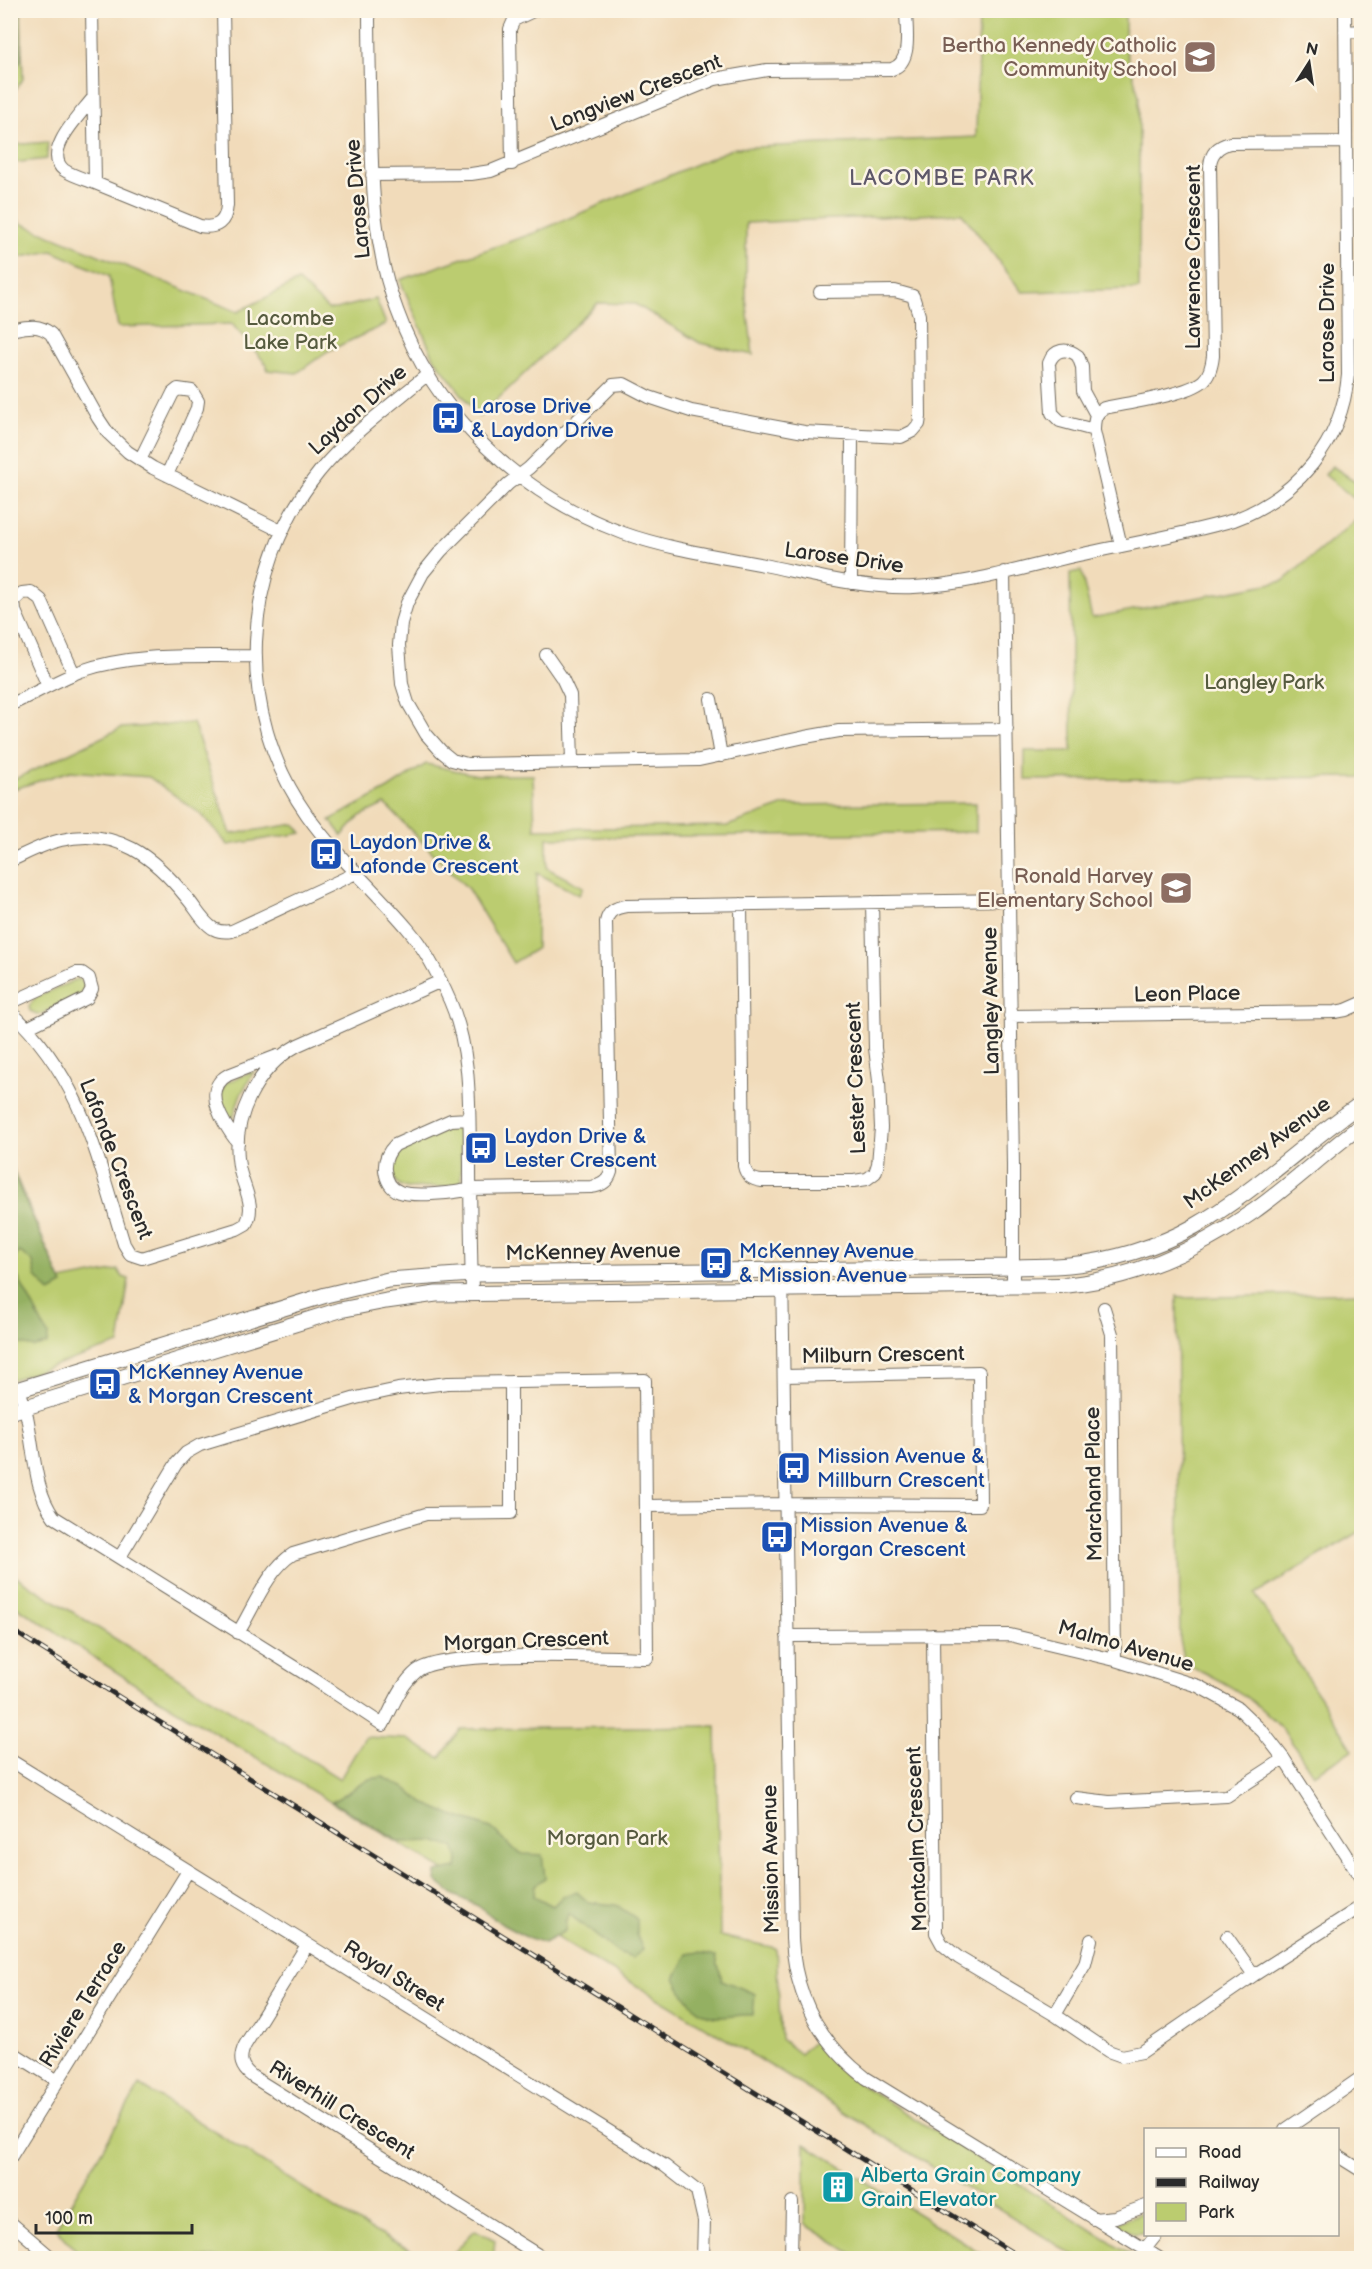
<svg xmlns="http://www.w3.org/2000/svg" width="1372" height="2269" viewBox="0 0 1372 2269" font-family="'Balsamiq Sans',sans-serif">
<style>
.green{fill:#bbcc6f;stroke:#737c4d;stroke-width:1.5}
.forest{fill:#94b062;stroke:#606e46;stroke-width:1.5}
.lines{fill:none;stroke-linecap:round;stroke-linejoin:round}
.minor-casing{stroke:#70695d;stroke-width:14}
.major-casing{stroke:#70695d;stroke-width:17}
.minor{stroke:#fff;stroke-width:12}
.major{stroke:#fff;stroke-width:15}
.rail-casing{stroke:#2b2b2b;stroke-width:5}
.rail{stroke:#fcf5e5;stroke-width:3;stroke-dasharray:9;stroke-linecap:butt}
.labels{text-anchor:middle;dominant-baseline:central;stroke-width:5;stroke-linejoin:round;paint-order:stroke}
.education-label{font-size:21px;fill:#785e54;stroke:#fcf5e5;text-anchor:end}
.street-label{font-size:21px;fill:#2b2b2b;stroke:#fcf5e5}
.park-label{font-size:21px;fill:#565b3f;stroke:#fcf5e5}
.transit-label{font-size:21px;fill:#164399;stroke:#fcf5e5;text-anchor:start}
.culture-label{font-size:21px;fill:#0d838f;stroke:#fcf5e5;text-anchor:start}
.neighbourhood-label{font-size:22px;letter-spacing:1.5px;fill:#5e586a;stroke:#fcf5e5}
</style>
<rect width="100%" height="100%" fill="#fcf5e5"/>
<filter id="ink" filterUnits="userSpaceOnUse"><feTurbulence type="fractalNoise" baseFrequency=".0167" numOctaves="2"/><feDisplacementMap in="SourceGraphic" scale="12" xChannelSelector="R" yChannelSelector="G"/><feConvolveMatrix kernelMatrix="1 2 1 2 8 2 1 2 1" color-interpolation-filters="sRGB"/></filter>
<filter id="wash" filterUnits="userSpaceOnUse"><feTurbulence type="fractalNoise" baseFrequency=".008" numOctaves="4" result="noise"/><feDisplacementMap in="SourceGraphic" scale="24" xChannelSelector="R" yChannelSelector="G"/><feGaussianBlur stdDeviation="1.35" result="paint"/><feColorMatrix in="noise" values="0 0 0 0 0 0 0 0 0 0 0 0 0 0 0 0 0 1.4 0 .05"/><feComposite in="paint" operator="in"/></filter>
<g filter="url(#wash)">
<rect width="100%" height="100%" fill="#f1dbba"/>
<path class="green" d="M11 11H21L23 79 11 96Z
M979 11H1125V46L1139 96V289L1022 292 962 213 746 223V298L753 355 700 343 635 304 598 303 479 417 434 358 400 280 534 233 734 148 976 137Z
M48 142 47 159 11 163V145Z
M10 206 20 223 238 312 298 281 328 309H336L376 299 386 324 328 351 297 373 267 370V365L232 324 118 327 109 276 52 251 11 259Z
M1332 466 1361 485V504L1325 475Z
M1361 516V777L1025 780V751H1072L1070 573 1081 571 1092 618 1283 581Z
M193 723 231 834 295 824 302 833 228 845 202 815 149 777 70 771 11 790V781L121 728Z
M426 764 477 775H533L535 829 727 826 785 805 976 803V832L547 838V868L583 887 579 895 537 873 536 949 513 963 468 889 385 804 360 816 342 836 330 820 388 789Z
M77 979 81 980 85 986 81 995 39 1015 30 1011 29 1006 35 998Z
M254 1071 240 1096 233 1118 228 1119 220 1096 225 1083Z
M453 1126 461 1133V1183L456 1186 407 1188C393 1184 392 1176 390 1163L398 1150Z
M10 1163 61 1281 118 1270 123 1277 129 1279 119 1344 11 1380Z
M1361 1293V1531L1255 1594 1353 1750 1313 1774C1300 1755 1288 1733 1271 1718 1246 1693 1217 1678 1185 1664L1180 1640 1177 1296 1187 1298Z
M10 1573 340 1779 365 1737 407 1739 440 1758 461 1729 716 1726 720 1936 776 1948 781 2039 800 2054 814 2041 845 2075 1137 2258H1078L774 2068 147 1692 11 1603Z
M140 2085 362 2225 426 2258H83L56 2228Z
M805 2144 989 2258H859L805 2224Z
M1145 2211V2232L1134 2234 1118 2225 1119 2222Z
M475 2230 495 2240 493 2258H449Z"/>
<path class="forest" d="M11 10 21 11V60L11 74Z
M11 1163 19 1187 63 1285 50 1292 36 1277 33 1262 20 1252 11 1261Z
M10 1262 48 1335 47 1344 34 1347 11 1342Z
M383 1777 407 1789 423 1803 452 1815 491 1828 504 1839 511 1848 523 1854 542 1855 545 1878 535 1885 534 1896 553 1906 562 1897 577 1892 588 1902 616 1905 637 1919V1936L643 1950 632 1958 618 1953 569 1914 566 1920 565 1931 544 1943 524 1936 503 1925 478 1906 454 1895 436 1881V1872L457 1868 458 1859 454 1847 433 1841 400 1842 332 1802 369 1779Z
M700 1952 716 1956 722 1980 755 1994 753 2015C741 2014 725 2018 715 2017 695 2015 683 1994 675 1978L688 1954Z"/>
</g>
<g filter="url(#ink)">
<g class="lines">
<g class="minor-casing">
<path id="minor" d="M92 10 95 183C85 179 73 176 64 170 41 152 82 113 93 98
M369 10C369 48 370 86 371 124 372 187 374 250 397 310 434 414 520 495 623 533 668 549 718 556 764 565 813 575 864 589 914 587 968 585 1022 568 1074 556 1128 544 1182 535 1234 520 1297 496 1342 443 1348 375L1345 10
M1345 32 1362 31
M512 164 510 29 514 20 535 10
M372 175 471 174 491 171 715 79 767 70 892 69C913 62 906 29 906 10
M95 183 200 226C217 229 226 222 227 205L223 10
M820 292 895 291 913 296 919 315 920 417 919 424 913 431 901 437 804 432 691 411 649 397 624 384 613 385 529 468 508 484 441 551 423 573 407 603 401 623 399 645 402 684 408 703 426 734 441 751 452 760 467 764 699 760 805 737 839 731 1007 729
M10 330C26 327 38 323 51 334L98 418 108 433 128 452 153 468 281 531
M428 374C391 405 349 435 319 472 240 570 234 712 307 815 336 856 375 890 408 929 426 950 439 976 450 1001 472 1052 469 1107 470 1162 470 1206 471 1249 472 1293
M1094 430 1060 421 1052 413 1049 363C1054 349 1067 347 1078 356L1082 367 1083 391 1096 415
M140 460 173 393 178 389 192 391 198 401 197 408 167 475
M1121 546 1094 431C1094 420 1095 413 1104 408 1127 403 1187 395 1203 381 1210 375 1212 365 1213 356L1210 165C1211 153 1218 146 1230 143L1346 142
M1004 572 1013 1166V1286
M851 583 852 436
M546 655 562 678 570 695 572 762
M48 686 15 611 14 601 22 593 31 592 41 600 74 674
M711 699 721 756
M10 705C34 694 57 680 81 671 136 652 197 657 255 656
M10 861C27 853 43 844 61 840 117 827 154 857 187 898 195 907 203 923 214 929 220 932 226 932 232 931L356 873
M741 904 744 1166C746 1176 752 1180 762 1181H854L867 1179 875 1173 878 1164 881 1128 879 1081 875 1048 872 902
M10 1003 76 973H82L89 978 92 989 87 998 27 1028
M10 1011C82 1078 96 1154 124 1244L130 1254 142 1258 237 1229 246 1224C257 1205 242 1186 239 1166 231 1119 256 1068 298 1045L441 981
M1010 1016 1335 1012 1346 1010 1362 1003
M469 1119 451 1120 395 1145C388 1152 384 1160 385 1170 386 1180 391 1189 400 1192 413 1197 457 1193 470 1189L591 1187C601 1186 608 1182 611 1172L606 922C608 911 615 908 626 906L1009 900
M238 1143C225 1126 200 1090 228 1075L277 1056
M782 1270 792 1939C795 1996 820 2043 866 2078L1159 2258
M1104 1308 1112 1334 1115 1660
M19 1390C36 1430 29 1484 54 1517L315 1680 383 1725C393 1706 400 1685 417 1671 443 1649 605 1657 647 1658L645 1380 448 1383 398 1389 356 1398 200 1445 186 1453 176 1464 120 1557
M646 1506 785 1504 980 1505 979 1372 784 1376
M238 1633C253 1609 268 1569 293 1554L426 1514 511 1513V1382
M933 1635 936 1933 942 1944 959 1958 1055 2015 1108 2051 1122 2056 1142 2052 1254 1975 1362 1906
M787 1636 1010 1635 1115 1660 1198 1686 1238 1708 1263 1732 1284 1759 1362 1880
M10 1760 665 2166 697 2191 704 2221 703 2258
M1076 1798 1109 1802 1227 1796 1284 1759
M1227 1937 1254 1975
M307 1945 245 2045C238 2059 241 2068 253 2077L543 2258
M1055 2015 1085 1964 1091 1940
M10 2051 58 2081
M1285 2130 1362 2077
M1338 2156 1362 2171
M10 2158 188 1871
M1094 2219 1115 2217 1146 2206
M10 2222 52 2258
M1145 2249 1157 2234
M791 2258 792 2202"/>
</g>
<g class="major-casing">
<path id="major" d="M10 1392 326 1295 388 1280 472 1274 1014 1267C1032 1266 1050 1267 1069 1265 1111 1261 1158 1247 1195 1226 1255 1192 1305 1142 1362 1103
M10 1412 340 1310 386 1301 436 1294 1013 1286C1031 1286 1050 1286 1068 1285 1135 1278 1199 1249 1254 1211 1291 1185 1325 1152 1362 1125"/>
</g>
<use href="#minor" class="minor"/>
<use href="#major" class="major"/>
<g class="rail-casing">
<path id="rail" d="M10 1629 1021 2258"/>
</g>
<use href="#rail" class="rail"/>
</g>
</g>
<defs>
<g id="school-square" transform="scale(1.725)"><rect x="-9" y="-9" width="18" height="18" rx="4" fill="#8d6e63" stroke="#fcf5e5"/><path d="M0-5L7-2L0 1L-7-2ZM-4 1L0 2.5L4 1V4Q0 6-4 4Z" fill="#fff"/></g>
<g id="bus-square" transform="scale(1.725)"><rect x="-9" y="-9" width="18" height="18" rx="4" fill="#1a4fb4" stroke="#fcf5e5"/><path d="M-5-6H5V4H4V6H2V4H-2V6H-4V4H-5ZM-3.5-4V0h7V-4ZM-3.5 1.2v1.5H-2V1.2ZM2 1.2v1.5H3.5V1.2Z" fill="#fff"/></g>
<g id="building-square" transform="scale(1.725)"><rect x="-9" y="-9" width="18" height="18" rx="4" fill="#0f9aa8" stroke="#fcf5e5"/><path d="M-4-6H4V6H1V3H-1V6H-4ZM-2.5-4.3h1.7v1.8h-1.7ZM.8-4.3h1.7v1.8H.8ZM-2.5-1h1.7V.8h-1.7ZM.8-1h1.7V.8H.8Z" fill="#fff"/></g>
</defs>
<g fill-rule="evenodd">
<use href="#school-square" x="1200" y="57"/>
<use href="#bus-square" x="448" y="418"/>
<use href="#bus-square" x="326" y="854"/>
<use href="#school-square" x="1176" y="888"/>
<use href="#bus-square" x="481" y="1148"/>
<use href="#bus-square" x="716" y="1263"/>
<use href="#bus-square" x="105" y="1384"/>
<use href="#bus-square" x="794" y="1468"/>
<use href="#bus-square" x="777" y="1537"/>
<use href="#building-square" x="838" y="2187"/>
</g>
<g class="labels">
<g class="education-label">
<text x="1177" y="45">Bertha Kennedy Catholic<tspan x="1177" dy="24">Community School</tspan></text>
<text x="1153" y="876">Ronald Harvey<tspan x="1153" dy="24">Elementary School</tspan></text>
</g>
<g class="street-label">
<text transform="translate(636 93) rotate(-21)">Longview Crescent</text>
<text transform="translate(358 199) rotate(-95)">Larose Drive</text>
<text transform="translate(1193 257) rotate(-90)">Lawrence Crescent</text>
<text transform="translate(1327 323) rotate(-90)">Larose Drive</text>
<text transform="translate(358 410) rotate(-42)">Laydon Drive</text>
<text transform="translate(844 558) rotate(8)">Larose Drive</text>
<text transform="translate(1187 994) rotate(-1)">Leon Place</text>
<text transform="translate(991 1001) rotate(-91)">Langley Avenue</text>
<text transform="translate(856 1078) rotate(-92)">Lester Crescent</text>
<text transform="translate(1257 1153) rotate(-36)">McKenney Avenue</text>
<text transform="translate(116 1159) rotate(69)">Lafonde Crescent</text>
<text transform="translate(593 1252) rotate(-1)">McKenney Avenue</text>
<text transform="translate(883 1355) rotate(-1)">Milburn Crescent</text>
<text transform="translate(1094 1484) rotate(-91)">Marchand Place</text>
<text transform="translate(526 1641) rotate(-2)">Morgan Crescent</text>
<text transform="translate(1126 1646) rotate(16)">Malmo Avenue</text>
<text transform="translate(917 1839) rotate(-92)">Montcalm Crescent</text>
<text transform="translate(771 1859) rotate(-91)">Mission Avenue</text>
<text transform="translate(394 1976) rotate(32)">Royal Street</text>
<text transform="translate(83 2004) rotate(-58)">Riviere Terrace</text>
<text transform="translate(342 2110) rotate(32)">Riverhill Crescent</text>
</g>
<g class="park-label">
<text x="290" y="318">Lacombe<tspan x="290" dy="24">Lake Park</tspan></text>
<text x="1264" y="682">Langley Park</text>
<text x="607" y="1838">Morgan Park</text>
</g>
<g class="transit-label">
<text x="471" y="406">Larose Drive<tspan x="471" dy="24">&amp; Laydon Drive</tspan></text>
<text x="349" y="842">Laydon Drive &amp;<tspan x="349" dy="24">Lafonde Crescent</tspan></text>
<text x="504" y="1136">Laydon Drive &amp;<tspan x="504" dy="24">Lester Crescent</tspan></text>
<text x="739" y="1251">McKenney Avenue<tspan x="739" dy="24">&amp; Mission Avenue</tspan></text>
<text x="128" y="1372">McKenney Avenue<tspan x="128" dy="24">&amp; Morgan Crescent</tspan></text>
<text x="817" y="1456">Mission Avenue &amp;<tspan x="817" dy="24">Millburn Crescent</tspan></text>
<text x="800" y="1525">Mission Avenue &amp;<tspan x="800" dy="24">Morgan Crescent</tspan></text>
</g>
<g class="culture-label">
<text x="861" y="2175">Alberta Grain Company<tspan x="861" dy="24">Grain Elevator</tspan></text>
</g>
<g class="neighbourhood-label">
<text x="942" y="178">LACOMBE PARK</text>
</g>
</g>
<rect width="1372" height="2269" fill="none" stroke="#fcf5e5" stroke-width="36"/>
<rect x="1144" y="2128" width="195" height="108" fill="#fcf5e5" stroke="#a8a49b" stroke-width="1.5"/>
<rect x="1156" y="2148" width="30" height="9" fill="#ffffff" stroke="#a8a49b" stroke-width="1.5"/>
<text x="1198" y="2158" font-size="18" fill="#2b2b2b">Road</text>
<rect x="1156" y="2178" width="30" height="9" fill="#2b2b2b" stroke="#a8a49b" stroke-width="1.5"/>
<text x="1198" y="2188" font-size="18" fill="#2b2b2b">Railway</text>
<rect x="1156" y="2203" width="30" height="18" fill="#bbcc6f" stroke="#a8a49b" stroke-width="1.5"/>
<text x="1198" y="2218" font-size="18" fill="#2b2b2b">Park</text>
<g transform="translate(1309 63) rotate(12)" stroke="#fcf5e5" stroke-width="4.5" paint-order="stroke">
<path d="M0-4.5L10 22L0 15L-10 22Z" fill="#2b2b2b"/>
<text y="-9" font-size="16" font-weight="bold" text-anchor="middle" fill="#2b2b2b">N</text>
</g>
<path d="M36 2224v9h156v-9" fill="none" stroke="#2b2b2b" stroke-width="3"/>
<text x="45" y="2224" font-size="18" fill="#2b2b2b" stroke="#fcf5e5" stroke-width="4.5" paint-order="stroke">100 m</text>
</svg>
